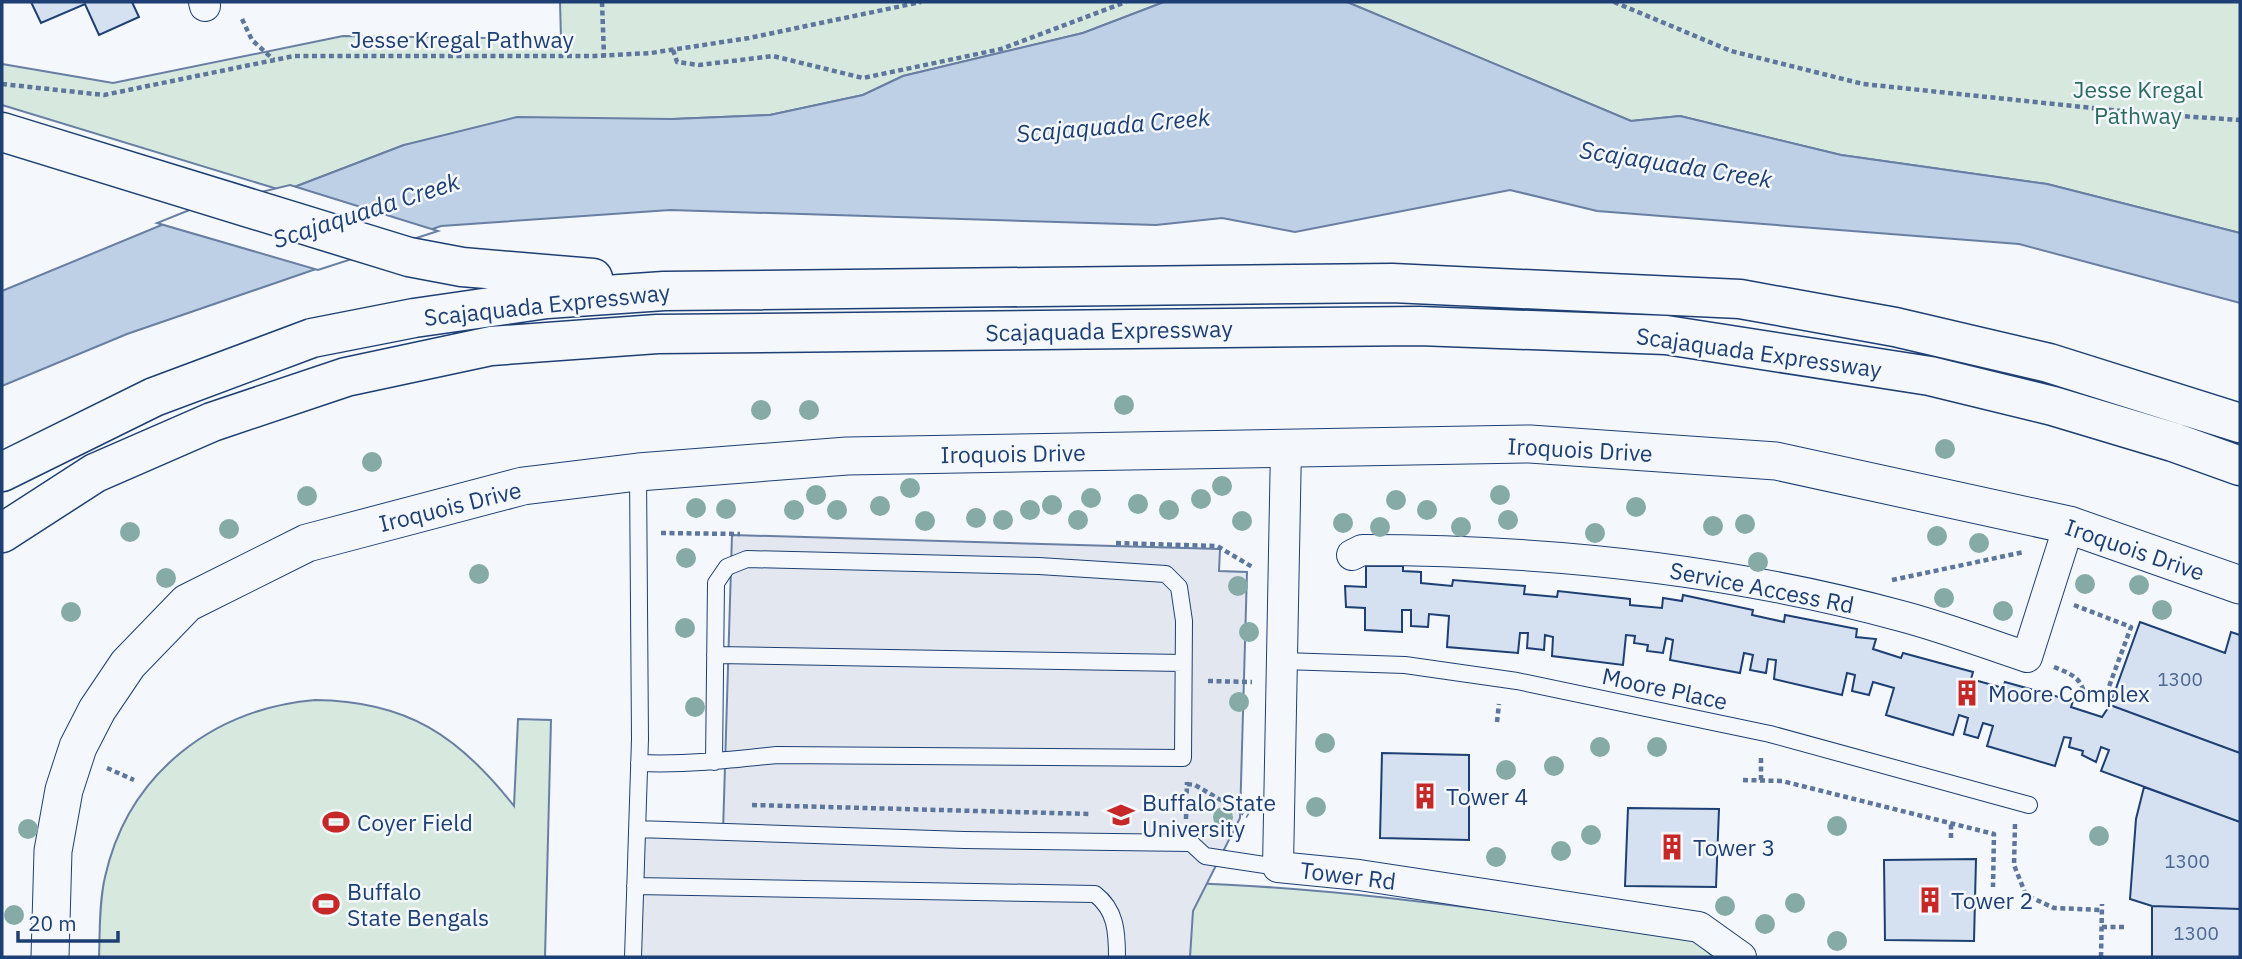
<svg xmlns="http://www.w3.org/2000/svg" width="2242" height="959" viewBox="0 0 2242 959" font-family="'IBM Plex Sans',sans-serif">
<style>
.green{fill:#d7e8df;stroke:#687fa3;stroke-width:2}
.parking{fill:#e3e8f0;stroke:#687fa3;stroke-width:2}
.water{fill:#bed0e5;stroke:#687fa3;stroke-width:2}
.pier{fill:#f4f7fb;stroke:#687fa3;stroke-width:2}
.building{fill:#d5e0f0;stroke:#1d3f73;stroke-width:2}
.lines{fill:none;stroke-linecap:round;stroke-linejoin:round}
.service-casing{stroke:#1d3f73;stroke-width:18}
.minor-casing{stroke:#1d3f73;stroke-width:32}
.tertiary-casing{stroke:#1d3f73;stroke-width:39}
.trunk-casing{stroke:#1d3f73;stroke-width:41}
.path{stroke:#5e769c;stroke-width:4.5;stroke-dasharray:5 3.5;stroke-linecap:butt}
.service{stroke:#f4f7fb;stroke-width:16}
.minor{stroke:#f4f7fb;stroke-width:30}
.tertiary{stroke:#f4f7fb;stroke-width:37}
.trunk{stroke:#f4f7fb;stroke-width:38}
.tree{fill:#86aba6}
.labels{text-anchor:middle;dominant-baseline:central;stroke-width:5;stroke-linejoin:round;paint-order:stroke}
.number-label{font-size:19px;fill:#4b6792}
.street-label{font-size:23px;fill:#1d3f73;stroke:#f4f7fb}
.park-label{font-size:23px;fill:#2c6c60;stroke:#f4f7fb}
.poi-label{font-size:23px;fill:#1d3f73;stroke:#f4f7fb;text-anchor:start}
.water-label{font-size:24px;font-style:italic;fill:#1d3f73;stroke:#f4f7fb}
</style>
<rect width="100%" height="100%" fill="#f4f7fb"/>
<path class="green" d="M560 2H1164L1083 33 903 76 863 95 770 115 673 119 404 145 284 191 2 105V64L113 83 343 36 561 39Z
M1347 2H2240V233L2047 184 1841 155 1680 116 1631 121Z
M315 700C407 701 459 736 514 806L518 719 551 720 545 957H99C100 931 99 903 105 877 128 774 212 709 315 700Z
M1186 883C1354 888 1521 915 1688 936L1714 957H1184Z"/>
<path class="parking" d="M732 535 1220 549 1219 571 1247 572 1240 818 1193 911 1190 957H636L642 833 723 832Z"/>
<path class="water" d="M1164 2H1347L1631 121 1680 116 1841 155 2047 184 2240 233V303L2019 244 1597 211 1510 190 1295 232 1222 218 1156 225 670 210 441 226 127 334 2 386V291L193 212 284 191 404 145 517 117 673 119 770 115 863 95 903 76 1083 33Z"/>
<path class="pier" d="M290 185 438 231 318 270 157 223 192 209Z"/>
<path class="building" d="M31 2H132L139 17 99 35 85 4 41 23Z
M1366 566H1403V571L1421 572V583L1452 586 1453 580 1525 586 1524 594 1557 597 1558 591 1630 599V605L1662 608 1663 598 1682 601 1683 595 1753 610 1752 615 1784 622 1785 615 1857 629 1856 637 1876 639 1873 649 1901 658 1903 653 1973 672 1971 679 2003 688 2005 682 2073 701 2071 707 2102 717 2110 705 2240 753V822L2101 771 2109 750 2101 747 2096 762 2082 755 2083 751 2069 747 2071 738 2064 737 2055 766 1987 746 1993 726 1983 723 1978 738 1964 734 1968 718 1959 715 1953 735 1886 715 1894 688 1873 682 1869 695 1852 691 1855 675 1847 673 1842 695 1774 679 1776 660 1768 659 1766 673 1750 670 1753 655 1744 653 1740 673 1670 660 1673 640 1666 638 1663 653 1647 651 1648 645 1634 643 1635 636 1626 635 1623 665 1552 656 1553 637 1545 635 1544 650 1527 648 1528 633H1520L1518 653 1447 647 1449 616 1429 614 1428 627 1411 626V610H1402V632L1365 630V608L1346 607 1345 586 1366 587Z
M2140 622 2225 653 2231 632 2240 635V753L2110 705Z
M1382 753 1469 755V840L1380 838Z
M2144 787 2240 822V909L2152 906 2130 899 2136 819Z
M1628 808 1719 809 1716 887 1625 886Z
M1976 859 1974 941 1885 940 1884 860Z
M2152 906 2240 909V957H2152Z"/>
<g class="lines">
<g class="service-casing">
<path id="service" d="M715 655 1183 663
M1283 661 1405 665 1517 681 1770 734 2029 805
M639 763C686 765 730 760 776 755L1183 758 1184 621 1179 587 1166 574 1039 566 747 559 727 567 716 583 714 762
M637 829 964 840 1191 843 1205 856 1278 867
M635 886 1095 894C1116 910 1117 932 1117 957
M633 957 640 739 638 472"/>
</g>
<g class="minor-casing">
<path id="minor" d="M204 2 205 6
M1286 447 1278 867 1359 875 1699 927 1741 957
M1352 555 1362 550C1543 550 1725 568 1901 616 1943 627 1985 643 2027 657L2069 525"/>
</g>
<g class="tertiary-casing">
<path id="tertiary" d="M50 957 53 851 64 790 78 747 97 710 128 664 187 603 307 543 523 486 638 472 847 456 1530 444 1776 461 2069 525 2240 585"/>
</g>
<g class="trunk-casing">
<path id="trunk" d="M2 132 409 257 462 267 593 278
M2 472 154 397 312 338 414 318 547 299 664 291 1392 283 1740 299 1895 327 2049 363 2240 423
M2 533 95 473 212 422 346 377 491 346 657 334 1419 326 1666 335 1930 376 2053 406 2173 442 2240 466"/>
</g>
<path class="path" d="M602 2 604 56
M1614 2 1731 51 1863 84 2150 114 2240 120
M242 19 252 40 274 60
M673 50 677 62 699 65 773 56 863 78 1001 49 1126 2
M2 84 104 95 294 56H595L651 53 749 38 921 2
M661 533 740 534
M1116 543 1217 546 1254 568
M1892 580 2024 552
M2074 605 2131 627 2107 692
M2054 667C2074 675 2084 679 2085 702
M1208 681 1252 682
M1497 722 1499 704
M1761 758V780
M107 768 134 780
M1743 780 1782 781 1994 834 1993 887
M1187 784 1195 785 1248 816
M752 805 1090 814
M1186 819 1187 782
M2015 824 2014 865 2026 895 2054 908 2102 910
M1951 838V823
M2102 927H2126
M2101 957 2102 904"/>
<use href="#service" class="service"/>
<use href="#minor" class="minor"/>
<use href="#tertiary" class="tertiary"/>
<use href="#trunk" class="trunk"/>
</g>
<g class="tree">
<circle cx="1124" cy="405" r="10"/>
<circle cx="761" cy="410" r="10"/>
<circle cx="809" cy="410" r="10"/>
<circle cx="1945" cy="449" r="10"/>
<circle cx="372" cy="462" r="10"/>
<circle cx="1222" cy="486" r="10"/>
<circle cx="910" cy="488" r="10"/>
<circle cx="816" cy="495" r="10"/>
<circle cx="1500" cy="495" r="10"/>
<circle cx="307" cy="496" r="10"/>
<circle cx="1091" cy="498" r="10"/>
<circle cx="1201" cy="499" r="10"/>
<circle cx="1396" cy="500" r="10"/>
<circle cx="1138" cy="504" r="10"/>
<circle cx="1052" cy="505" r="10"/>
<circle cx="880" cy="506" r="10"/>
<circle cx="1636" cy="507" r="10"/>
<circle cx="696" cy="508" r="10"/>
<circle cx="726" cy="509" r="10"/>
<circle cx="794" cy="510" r="10"/>
<circle cx="837" cy="510" r="10"/>
<circle cx="1030" cy="510" r="10"/>
<circle cx="1169" cy="510" r="10"/>
<circle cx="1427" cy="510" r="10"/>
<circle cx="976" cy="518" r="10"/>
<circle cx="1003" cy="520" r="10"/>
<circle cx="1078" cy="520" r="10"/>
<circle cx="1508" cy="520" r="10"/>
<circle cx="925" cy="521" r="10"/>
<circle cx="1242" cy="521" r="10"/>
<circle cx="1343" cy="523" r="10"/>
<circle cx="1745" cy="524" r="10"/>
<circle cx="1713" cy="526" r="10"/>
<circle cx="1380" cy="527" r="10"/>
<circle cx="1461" cy="527" r="10"/>
<circle cx="229" cy="529" r="10"/>
<circle cx="130" cy="532" r="10"/>
<circle cx="1595" cy="533" r="10"/>
<circle cx="1937" cy="536" r="10"/>
<circle cx="1979" cy="543" r="10"/>
<circle cx="686" cy="558" r="10"/>
<circle cx="1758" cy="562" r="10"/>
<circle cx="479" cy="574" r="10"/>
<circle cx="166" cy="578" r="10"/>
<circle cx="2085" cy="584" r="10"/>
<circle cx="2139" cy="585" r="10"/>
<circle cx="1238" cy="586" r="10"/>
<circle cx="1944" cy="598" r="10"/>
<circle cx="2162" cy="610" r="10"/>
<circle cx="2003" cy="611" r="10"/>
<circle cx="71" cy="612" r="10"/>
<circle cx="685" cy="628" r="10"/>
<circle cx="1249" cy="632" r="10"/>
<circle cx="1239" cy="702" r="10"/>
<circle cx="695" cy="707" r="10"/>
<circle cx="1325" cy="743" r="10"/>
<circle cx="1600" cy="747" r="10"/>
<circle cx="1657" cy="747" r="10"/>
<circle cx="1554" cy="766" r="10"/>
<circle cx="1506" cy="770" r="10"/>
<circle cx="1316" cy="807" r="10"/>
<circle cx="1223" cy="817" r="10"/>
<circle cx="1837" cy="826" r="10"/>
<circle cx="28" cy="829" r="10"/>
<circle cx="1591" cy="835" r="10"/>
<circle cx="2099" cy="836" r="10"/>
<circle cx="1561" cy="851" r="10"/>
<circle cx="1496" cy="857" r="10"/>
<circle cx="1795" cy="903" r="10"/>
<circle cx="1725" cy="906" r="10"/>
<circle cx="14" cy="915" r="10"/>
<circle cx="1765" cy="924" r="10"/>
<circle cx="1837" cy="941" r="10"/>
</g>
<defs>
<g id="building-bare" transform="scale(2.1)"><path d="M-4-6H4V6H1V3H-1V6H-4ZM-2.5-4.3h1.7v1.8h-1.7ZM.8-4.3h1.7v1.8H.8ZM-2.5-1h1.7V.8h-1.7ZM.8-1h1.7V.8H.8Z" fill="#c62828" stroke="#f4f7fb" stroke-width="2.5" paint-order="stroke"/></g>
<g id="university-bare" transform="scale(2.1)"><path d="M0-5L7-2L0 1L-7-2ZM-4 1L0 2.5L4 1V4Q0 6-4 4Z" fill="#c62828" stroke="#f4f7fb" stroke-width="2.5" paint-order="stroke"/></g>
<g id="stadium-bare" transform="scale(2.1)"><path d="M0-5a6.5 5 0 1 0 0 10a6.5 5 0 1 0 0-10ZM-3.5-1.8h7v3.6h-7Z" fill="#c62828" stroke="#f4f7fb" stroke-width="2.5" paint-order="stroke"/></g>
</defs>
<g fill-rule="evenodd">
<use href="#building-bare" x="1967" y="693"/>
<use href="#building-bare" x="1425" y="796"/>
<use href="#university-bare" x="1121" y="815"/>
<use href="#stadium-bare" x="336" y="822"/>
<use href="#building-bare" x="1672" y="847"/>
<use href="#building-bare" x="1930" y="900"/>
<use href="#stadium-bare" x="326" y="904"/>
</g>
<g class="labels">
<g class="number-label">
<text x="2180" y="679">1300</text>
<text x="2187" y="861">1300</text>
<text x="2196" y="933">1300</text>
</g>
<g class="street-label">
<text x="462" y="39">Jesse Kregal Pathway</text>
<text transform="translate(547 304) rotate(-6)">Scajaquada Expressway</text>
<text transform="translate(1109 330) rotate(-1)">Scajaquada Expressway</text>
<text transform="translate(1759 352) rotate(8)">Scajaquada Expressway</text>
<text transform="translate(1580 449) rotate(3)">Iroquois Drive</text>
<text transform="translate(1013 453) rotate(-1)">Iroquois Drive</text>
<text transform="translate(450 506) rotate(-14)">Iroquois Drive</text>
<text transform="translate(2135 549) rotate(19)">Iroquois Drive</text>
<text transform="translate(1762 587) rotate(11)">Service Access Rd</text>
<text transform="translate(1665 688) rotate(12)">Moore Place</text>
<text transform="translate(1348 875) rotate(7)">Tower Rd</text>
</g>
<g class="park-label">
<text x="2138" y="89">Jesse Kregal<tspan x="2138" dy="26">Pathway</tspan></text>
</g>
<g class="poi-label">
<text x="1988" y="693">Moore Complex</text>
<text x="1446" y="796">Tower 4</text>
<text x="1142" y="802">Buffalo State<tspan x="1142" dy="26">University</tspan></text>
<text x="357" y="822">Coyer Field</text>
<text x="1693" y="847">Tower 3</text>
<text x="347" y="891">Buffalo<tspan x="347" dy="26">State Bengals</tspan></text>
<text x="1951" y="900">Tower 2</text>
</g>
<g class="water-label">
<text transform="translate(1113 125) rotate(-5)">Scajaquada Creek</text>
<text transform="translate(1676 164) rotate(9)">Scajaquada Creek</text>
<text transform="translate(366 210) rotate(-18)">Scajaquada Creek</text>
</g>
</g>
<rect width="2242" height="959" fill="none" stroke="#1d3f73" stroke-width="7"/>
<path d="M18 931v10h100v-10" fill="none" stroke="#1d3f73" stroke-width="3.5"/>
<text x="28" y="931" font-size="21" fill="#1d3f73" stroke="#f4f7fb" stroke-width="5" paint-order="stroke">20 m</text>
</svg>
